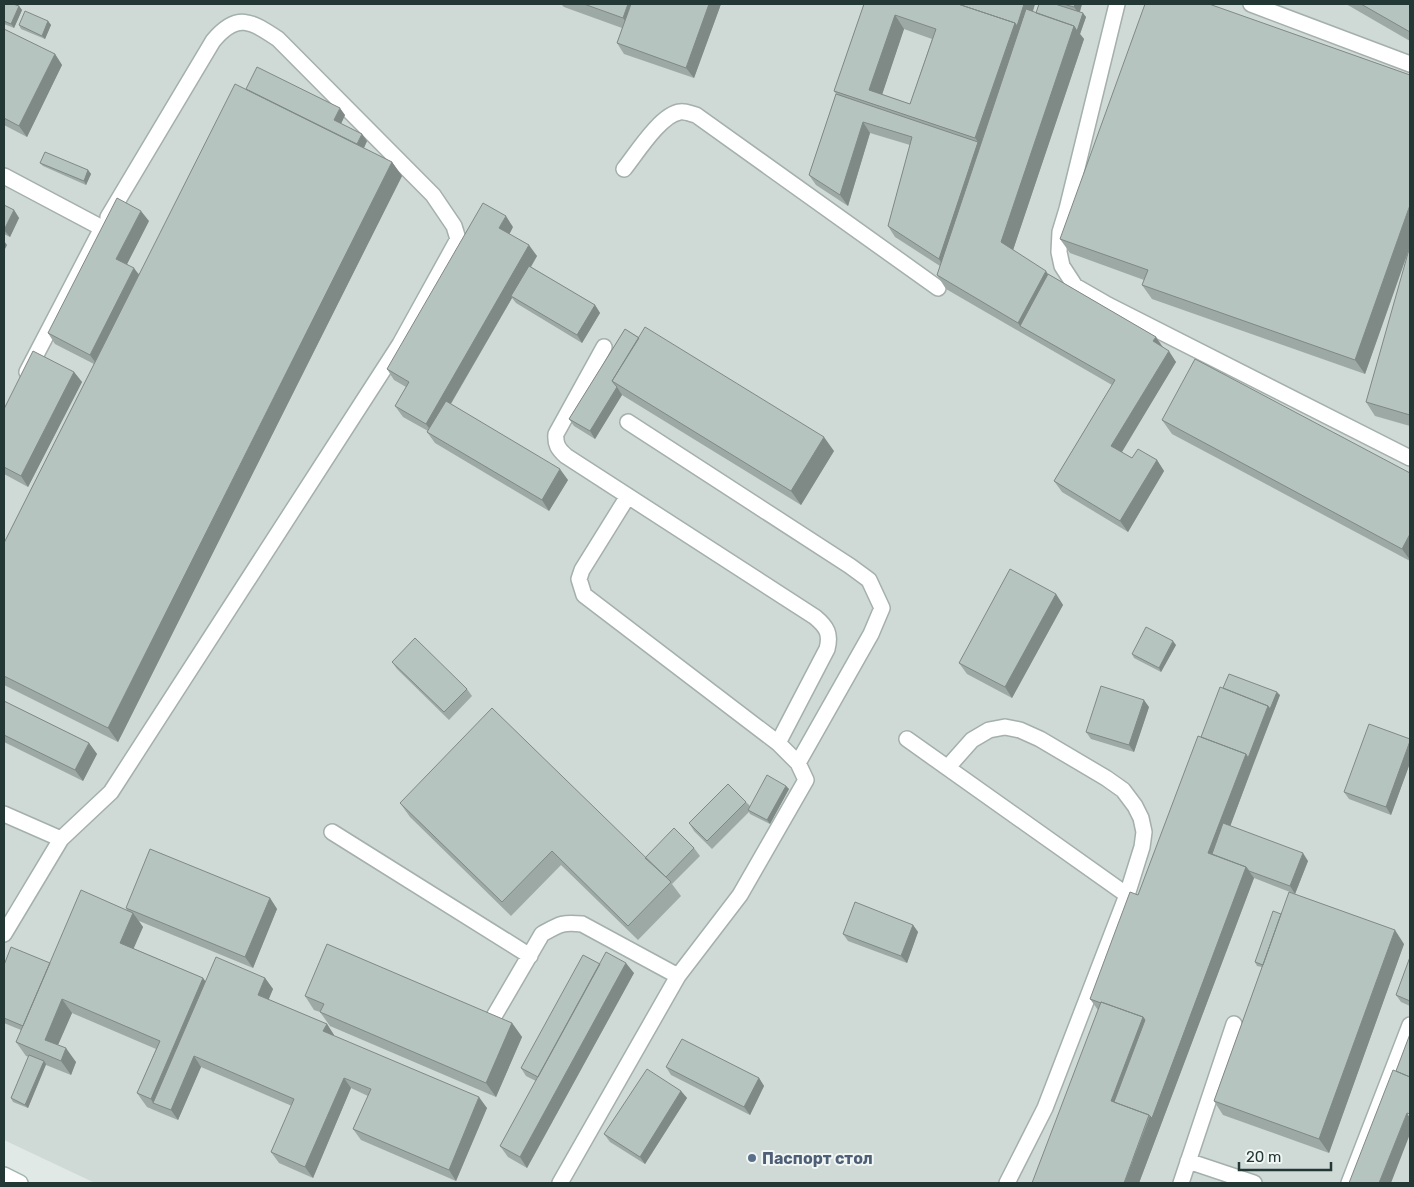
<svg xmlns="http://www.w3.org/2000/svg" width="1414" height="1187" viewBox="0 0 1414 1187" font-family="Rubik,sans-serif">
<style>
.built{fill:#cfd9d6}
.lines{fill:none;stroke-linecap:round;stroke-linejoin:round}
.lane-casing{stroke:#a4b0ad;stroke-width:18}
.secondary-casing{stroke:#a1b4af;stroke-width:18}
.lane{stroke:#fff;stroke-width:15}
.secondary{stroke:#fff;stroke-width:15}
.wall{fill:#9da9a5;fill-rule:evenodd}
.shaded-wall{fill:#7f8986}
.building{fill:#b6c4c0;stroke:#7f8986;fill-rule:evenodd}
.service-dot{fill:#5c6f8a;stroke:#f0f6f4;stroke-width:2}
.labels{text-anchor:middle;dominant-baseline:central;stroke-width:4;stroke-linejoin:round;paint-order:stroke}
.service-label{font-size:16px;font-weight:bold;fill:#4e5e75;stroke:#f0f6f4;text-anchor:start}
</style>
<rect width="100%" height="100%" fill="#e0e9e6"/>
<path class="built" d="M4 4H1410V1183H95L4 1140Z"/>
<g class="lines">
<g class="lane-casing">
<path id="lane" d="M1117 4 1067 209 1060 232 1059 252 1062 266 1075 286 1108 305 1410 458
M1251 4 1410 64
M624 169C636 154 661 114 680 112 685 111 691 114 696 115L938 288
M4 176 102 228 27 372
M604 347 556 434C555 444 558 449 566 456L815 617C827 627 831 634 827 649L778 743 798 763
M628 496 582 570 579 579 584 595 778 743
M907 739 1127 895
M948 767 972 740 989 730 1005 727 1020 730 1040 739 1106 778 1123 790 1135 806 1141 818 1144 832 1142 847 1127 895 1045 1108 1007 1183
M4 814 61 839 4 934
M332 832 530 956
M61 839 111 792 400 344 458 239 454 226 433 195 278 39C251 21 237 12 213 41L108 217
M493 1018 542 934C560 924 562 922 582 924L678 976
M1188 1161 1254 1183
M560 1183 678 976 740 895 806 780 798 763 871 634 882 608 869 580 850 566 628 422
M1181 1183 1234 1024
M1349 1183 1410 1025"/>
</g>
<g class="secondary-casing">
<path id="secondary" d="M4 1175 20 1183"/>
</g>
<use href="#lane" class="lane"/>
<use href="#secondary" class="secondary"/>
</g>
<path class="wall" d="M4 4 19 6 22 10 14 28 4 24Z
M561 4H721L694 78 624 54 617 43 622 28 564 7Z
M864 4H1035L1033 12 1036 13 1039 4H1082L1080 12 1086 17 1080 34 1084 39 1013 250 1048 274 1156 337 1163 347 1176 362 1121 452 1132 458 1157 460 1164 471 1128 532 1062 492 1054 481 1112 385 946 289 937 275 940 266 895 237 888 226 910 145 870 133 848 206 816 185 809 175 836 94 834 91ZM904 29 932 39 910 104 882 94Z
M1346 4H1410V41Z
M48 21 51 25 45 39 21 29 19 25Z
M4 29 55 54 62 65 27 137 4 125Z
M1410 75V426L1375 416 1366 402 1410 247 1365 374 1152 299 1142 285 1144 280 1070 253 1060 239Z
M246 89 345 115 341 124 367 141 364 148 392 162 402 176 118 742 4 685V543L94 364 55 344 48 333 149 221 127 264 139 274Z
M40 163 88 170 91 174 86 185 43 166Z
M4 205 14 210 19 218 10 237 4 234Z
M513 227 509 234 537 256 531 267 595 305 600 313 582 343 516 303 512 298 451 404 568 480 549 511 435 443 427 432 428 431 403 417 395 406 406 387 394 380 387 369Z
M625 329 834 451 801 505 622 395 595 439 574 426 569 419Z
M74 372 82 382 28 487 4 474V409Z
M1162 420 1410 473V561L1172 434Z
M1056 594 1063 605 1012 698 967 674 959 663Z
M1176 645 1161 672 1134 658 1132 654Z
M392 662 467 689 472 696 449 720 397 669Z
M1223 688 1280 695 1230 826 1308 861 1295 894 1254 878 1139 1183 1098 1010 1090 999 1138 895 1201 737Z
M4 701 89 743 97 754 83 781 4 742Z
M1149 707 1134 752 1091 739 1086 732Z
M1410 739V763L1391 815 1349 799 1344 792Z
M786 786 789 789 770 824 750 814 749 812 712 849 694 831 689 823 746 802 750 806Z
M400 803 645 858 694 848 700 856 672 884 681 896 638 940 561 865 511 916 410 817Z
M270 898 277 909 253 968 139 921 143 927 133 948 203 978 205 981 265 978 273 989 268 999 327 1024 334 1035V1036L487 1108 456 1181 361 1140 353 1129 368 1096 351 1088 313 1178 279 1163 271 1152 292 1106 201 1067 178 1120 161 1113 147 1107 137 1093 156 1049 72 1013 58 1045 76 1062 71 1075 46 1065 28 1108 13 1102 11 1098 29 1057 26 1056 16 1042 21 1030 4 1023V965L50 963 127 910 126 908Z
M1281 914 1404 944 1329 1153 1223 1115 1214 1101 1262 967 1257 966 1255 962Z
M913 925 918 932 907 963 848 941 843 934Z
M1410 957V1006L1401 1002 1396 995Z
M600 964 634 973 527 1168 508 1157 500 1146 536 1081 526 1076 521 1068Z
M305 996 512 1023 522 1037 496 1097 330 1026 320 1012 314 1010Z
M666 1067 759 1078 764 1086 750 1115 671 1075Z
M681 1091 687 1098 645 1164 610 1142 604 1134Z"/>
<path class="shaded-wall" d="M628 4H642L632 31 623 18Z
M709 4H721L694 78 686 68Z
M1024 4H1035L985 152 946 270 939 259 978 142 975 138 1015 23Z
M1075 4H1082L1079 14 1074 7Z
M19 6 22 10 14 28 11 24Z
M1083 13 1086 17 1080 34 1084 39 1011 256 1001 242 1074 26Z
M895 15 904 29 879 104 869 90Z
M48 21 51 25 45 39 42 36Z
M55 54 62 65 27 137 19 126Z
M340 108 345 115 339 128 334 120Z
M863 122 870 133 848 206 840 195Z
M362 134 367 141 362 152 357 145Z
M392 162 402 176 118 742 108 728Z
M88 170 91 174 86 185 84 181Z
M1410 205V246L1365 374 1355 360Z
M14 210 19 218 10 237 4 230Z
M141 211 149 221 124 270 116 259Z
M506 216 513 227 507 239 499 228Z
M4 241 7 245 4 251Z
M529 245 537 256 513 297 511 296 512 298 433 434 426 424Z
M134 268 142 279 98 366 90 355Z
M1046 271 1055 285 1020 326 1018 323Z
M595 305 600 313 582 343 577 335Z
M1156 337 1163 348 1153 341Z
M1169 351 1176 362 1119 457 1111 446Z
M74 372 82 382 28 487 21 476Z
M617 387 622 395 595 439 590 431Z
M824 437 834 451 801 505 791 491Z
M1157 460 1164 471 1128 532 1120 521Z
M560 469 568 480 549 511 542 500Z
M1410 534V560L1402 549Z
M1056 594 1063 605 1012 698 1005 687Z
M1173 641 1176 645 1161 672 1159 668Z
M1277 692 1280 695 1253 765 1248 758 1268 706Z
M1144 700 1149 707 1134 752 1129 745Z
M1410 741V763L1391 815 1386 807Z
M89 743 97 754 83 781 75 770Z
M1246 754 1253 765 1218 859 1208 853Z
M786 786 789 789 770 824 767 820Z
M1303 853 1308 861 1295 894 1290 886Z
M1246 867 1254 878 1139 1183H1124Z
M270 898 277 909 253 968 245 957Z
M133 913 143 927 130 957 120 943Z
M913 925 918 932 907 963 901 956Z
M1395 930 1404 944 1329 1153 1319 1139Z
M626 963 634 973 527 1168 520 1157Z
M203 978 213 992 153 1103 151 1099Z
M265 978 273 989 266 1006 258 995Z
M62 999 72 1013 54 1054 45 1040Z
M1143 1017 1153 1031 1124 1108 1111 1101Z
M512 1023 522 1037 496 1097 486 1083Z
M327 1024 334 1035 331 1042 323 1031Z
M66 1048 76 1062 71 1075 61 1061Z
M194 1056 201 1067 178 1120 171 1110Z
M44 1061 46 1064 28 1108 25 1105Z
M344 1078 351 1088 313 1178 305 1167Z
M759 1078 764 1086 750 1115 744 1107Z
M681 1091 687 1098 645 1164 640 1157Z
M479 1097 487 1108 456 1181 449 1170Z
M1407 1113 1410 1118V1134L1391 1183H1379Z"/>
<path class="building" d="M4 4H13L19 6 11 24 4 21Z
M584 4H628L623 18Z
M631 4H709L686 68 617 43Z
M864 4H958L1015 23 975 138 834 91ZM895 15 936 29 910 104 869 90Z
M958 4H1024L1017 26 1015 23Z
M1039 4H1055L1083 13 1077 31 1074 26 1036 13Z
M1063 4H1075L1074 7Z
M1145 4H1209L1410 75V205L1355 360 1142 285 1148 270 1060 239Z
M1361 4H1410V32Z
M1026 9 1074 26 1001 242 1046 271 1018 323 937 275Z
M25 11 48 21 42 36 19 25Z
M4 29 55 54 19 126 4 118Z
M257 67 340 108 334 120 362 134 357 144 246 89Z
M235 84 392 162 108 728 4 676V543Z
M836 94 978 142 939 259 888 226 912 137 863 122 840 195 809 175Z
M45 152 88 170 84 181 40 163Z
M117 198 141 211 116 259 134 268 90 355 48 333Z
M483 203 506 216 499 228 529 245 426 424 395 406 409 382 387 369Z
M4 205 14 210 4 230Z
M1410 246V415L1366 402Z
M529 266 595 305 577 335 511 296Z
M1048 274 1156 337 1153 341 1169 351 1111 446 1132 458 1138 449 1157 460 1120 521 1054 481 1115 380 1020 326Z
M645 327 824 437 791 491 612 381Z
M625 329 639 338 612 381 617 387 590 431 569 419Z
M33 351 74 372 21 476 4 467V409Z
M1195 359 1410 473V534L1402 549 1162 420Z
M446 401 560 469 542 500 427 432Z
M1010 569 1056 594 1005 687 959 663Z
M1146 627 1173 641 1159 668 1132 654Z
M415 638 467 689 444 712 392 662Z
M1229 674 1277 692 1270 709 1268 706 1223 688Z
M1101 686 1144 700 1129 745 1086 732Z
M1220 687 1268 706 1248 758 1246 754 1201 737Z
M4 701 89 743 75 770 4 735Z
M492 708 671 882 628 926 552 851 502 902 400 803Z
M1369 724 1410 739V741L1386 807 1344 792Z
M1198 736 1246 754 1208 853 1246 867 1152 1118 1149 1115 1114 1102 1145 1020 1143 1017 1101 1002V1003L1090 999 1130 892 1138 895Z
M767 775 786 786 767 820 748 810Z
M728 784 746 802 707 841 689 823Z
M1223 823 1303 853 1290 886 1249 871 1246 867 1212 854Z
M674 828 694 848 666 877 645 858Z
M150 849 270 898 245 957 126 908Z
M81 890 133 913 120 943 203 978 151 1099 137 1093 160 1041 62 999 45 1040 66 1048 61 1061 16 1042Z
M1289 892 1395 930 1319 1139 1214 1101Z
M855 902 913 925 901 956 843 934Z
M1273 911 1281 914 1263 965 1255 962Z
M327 944 512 1023 486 1083 320 1012 324 1004 305 996Z
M11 947 50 963 23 1026 4 1018V965Z
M606 952 626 963 520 1157 500 1146Z
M583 955 600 964 538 1077 521 1068Z
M216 957 265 978 258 995 327 1024 323 1031 479 1097 449 1170 353 1129 371 1089 344 1078 305 1167 271 1152 294 1099 194 1056 171 1110 153 1103Z
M1410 957V1001L1396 995Z
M1101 1002 1143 1017 1111 1101 1149 1115 1124 1183H1032Z
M1410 1034V1077L1396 1071Z
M682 1039 759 1078 744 1107 666 1067Z
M29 1055 44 1061 25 1105 11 1098Z
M647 1069 681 1091 640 1157 604 1134Z
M1393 1070 1410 1077V1114L1407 1113 1379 1183H1349Z"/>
<circle class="service-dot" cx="752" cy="1158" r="5"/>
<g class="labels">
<g class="service-label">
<text x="762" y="1158">Паспорт стол</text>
</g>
</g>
<rect width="1414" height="1187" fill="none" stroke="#233835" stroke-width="10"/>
<path d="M1239 1162v8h92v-8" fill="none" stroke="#233835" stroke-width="2.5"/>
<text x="1246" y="1162" font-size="15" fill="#233835" stroke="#f0f6f4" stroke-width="4" paint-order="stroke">20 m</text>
</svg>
